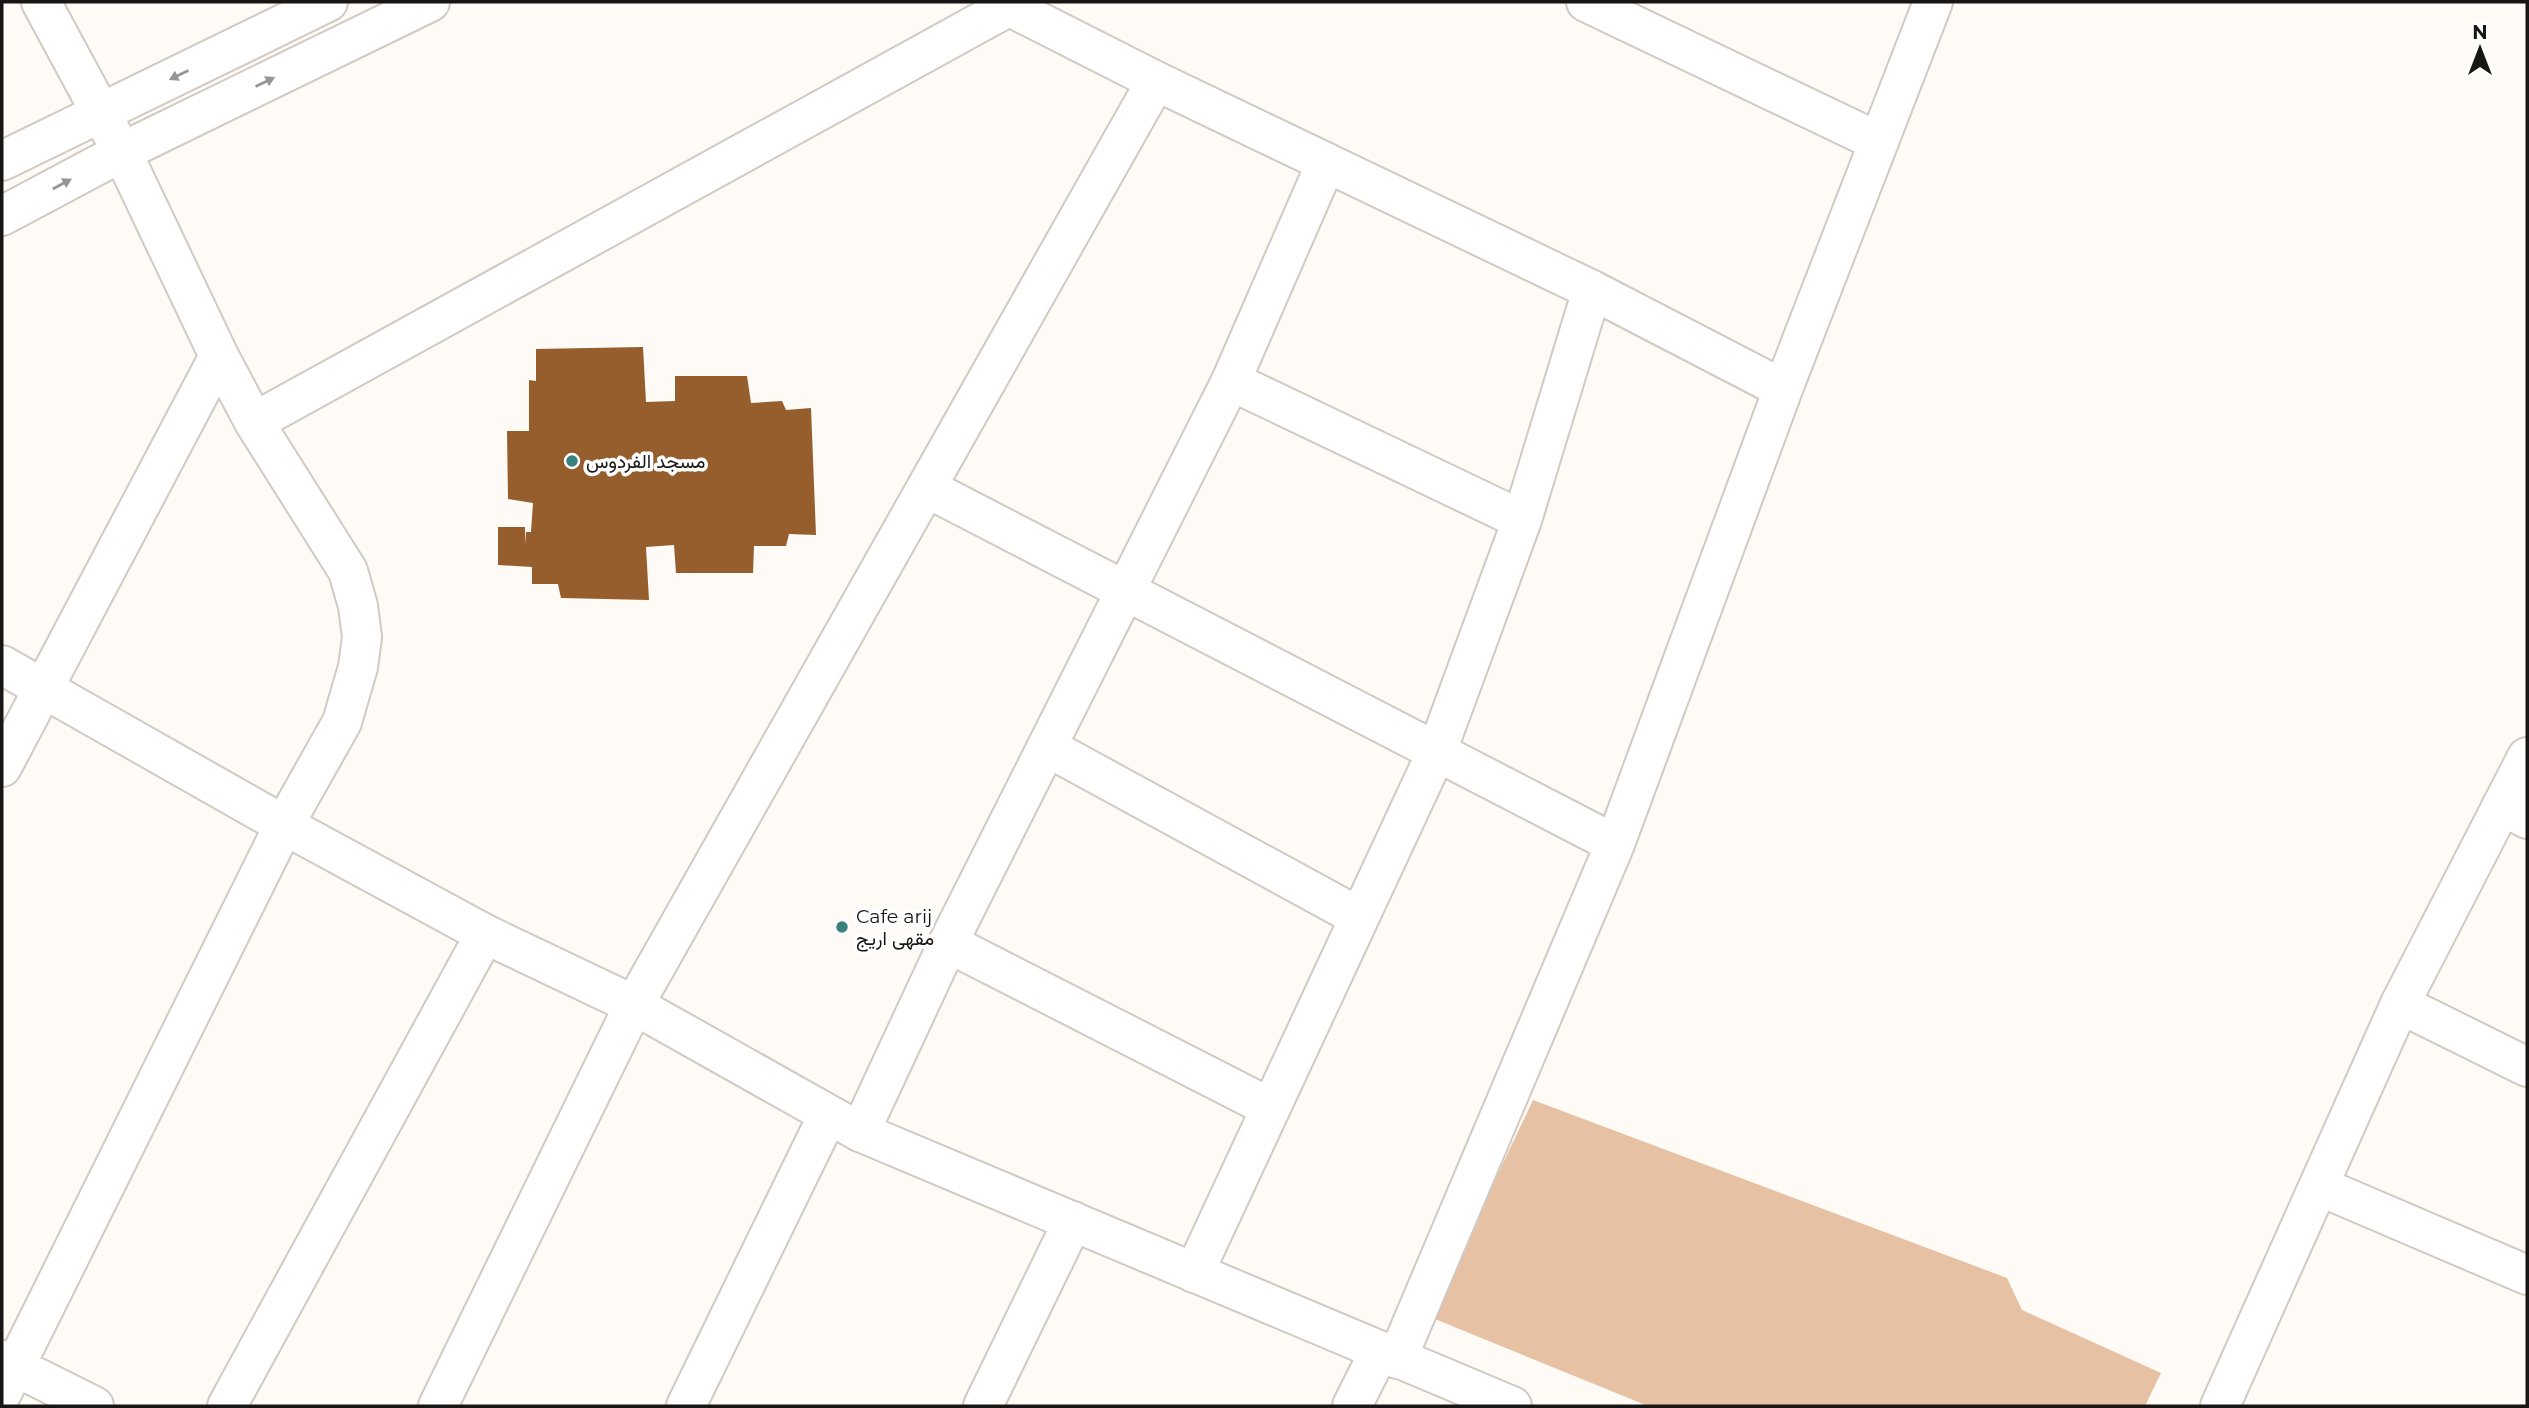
<svg xmlns="http://www.w3.org/2000/svg" width="2529" height="1408" viewBox="0 0 2529 1408" font-family="Montserrat,Vazirmatn,sans-serif">
<style>
.green{fill:#e6c1a3}
.building{fill:#955e2c}
.lines{fill:none;stroke-linecap:round;stroke-linejoin:round}
.minor-casing{stroke:#d1cac4;stroke-width:42}
.tertiary-casing{stroke:#d1cac4;stroke-width:42}
.minor{stroke:#fff;stroke-width:38}
.tertiary{stroke:#fff;stroke-width:38}
.oneway{fill:#979695}
.poi-dot{fill:#39817c;stroke:#fff;stroke-width:2.5}
.labels{text-anchor:middle;dominant-baseline:central;stroke-width:7;stroke-linejoin:round;paint-order:stroke}
.poi-label{font-size:19px;fill:#181614;stroke:#fff;text-anchor:start}
</style>
<rect width="100%" height="100%" fill="#fefaf6"/>
<path class="green" d="M1533 1100 2007 1278 2022 1310 2161 1373 2145 1406H1648L1430 1317Z"/>
<path class="building" d="M643 347 646 402 675 401V376H747L751 403 782 401 786 410 811 408 816 535 789 534 786 546H754L753 573H676L674 545 646 547 649 600 561 598 558 584H532V567L498 565V527H525V544L526 532H531L533 503 508 499 507 431H529V380L536 381V349Z"/>
<g class="lines">
<g class="minor-casing">
<path id="minor" d="M41 2 122 152 219 356 254 422 1017 2
M1006 2 1008 6 1156 81 1592 290 1783 389
M1586 2 1879 142
M1231 381 1522 520 1592 290
M927 488 1615 844
M1047 747 1359 917
M2 767 219 356
M2502 805 2527 819
M948 943 1271 1108
M2400 1004 2527 1067
M860 1132 948 943 1231 381 1326 163
M2319 1186 2527 1275
M1194 1273 1437 751 1522 520
M1397 1359 1615 844 1783 389 1933 2
M2 1360 94 1406
M2 1393 284 825 342 722 358 667 362 637 358 606 348 571 254 422
M227 1406 485 934
M438 1406 634 1005 1156 81
M686 1406 828 1115
M983 1406 1073 1221
M1352 1406 1379 1352"/>
</g>
<g class="tertiary-casing">
<path id="tertiary" d="M2 161 328 2
M2 216 122 152 430 2
M2 665 284 825 485 934 634 1005 860 1132 1512 1406
M2220 1406 2400 1004 2527 757"/>
</g>
<use href="#minor" class="minor"/>
<use href="#tertiary" class="tertiary"/>
</g>
<defs><path id="oneway-solid" d="M-6-.8H1V-3.2L6.5 0L1 3.2V.8H-6Z" transform="scale(1.75)"/></defs>
<g class="oneway">
<use href="#oneway-solid" transform="translate(179 75) rotate(154)"/>
<use href="#oneway-solid" transform="translate(265 82) rotate(-26)"/>
<use href="#oneway-solid" transform="translate(62 184) rotate(-28)"/>
</g>
<g class="poi-dot">
<circle cx="572" cy="461" r="7"/>
<circle cx="842" cy="927" r="7"/>
</g>
<g class="labels">
<g class="poi-label">
<text x="586" y="461">مسجد الفردوس</text>
<text x="856" y="916">Cafe arij<tspan x="856" dy="22">مقهى اريج</tspan></text>
</g>
</g>
<rect width="2529" height="1408" fill="none" stroke="#181614" stroke-width="7"/>
<g transform="translate(2480 49)" stroke="#ffffff" stroke-width="5" paint-order="stroke">
<path d="M0-5L12 26L0 18L-12 26Z" fill="#181614"/>
<text y="-10" font-size="19" font-weight="bold" text-anchor="middle" fill="#181614">N</text>
</g>
</svg>
